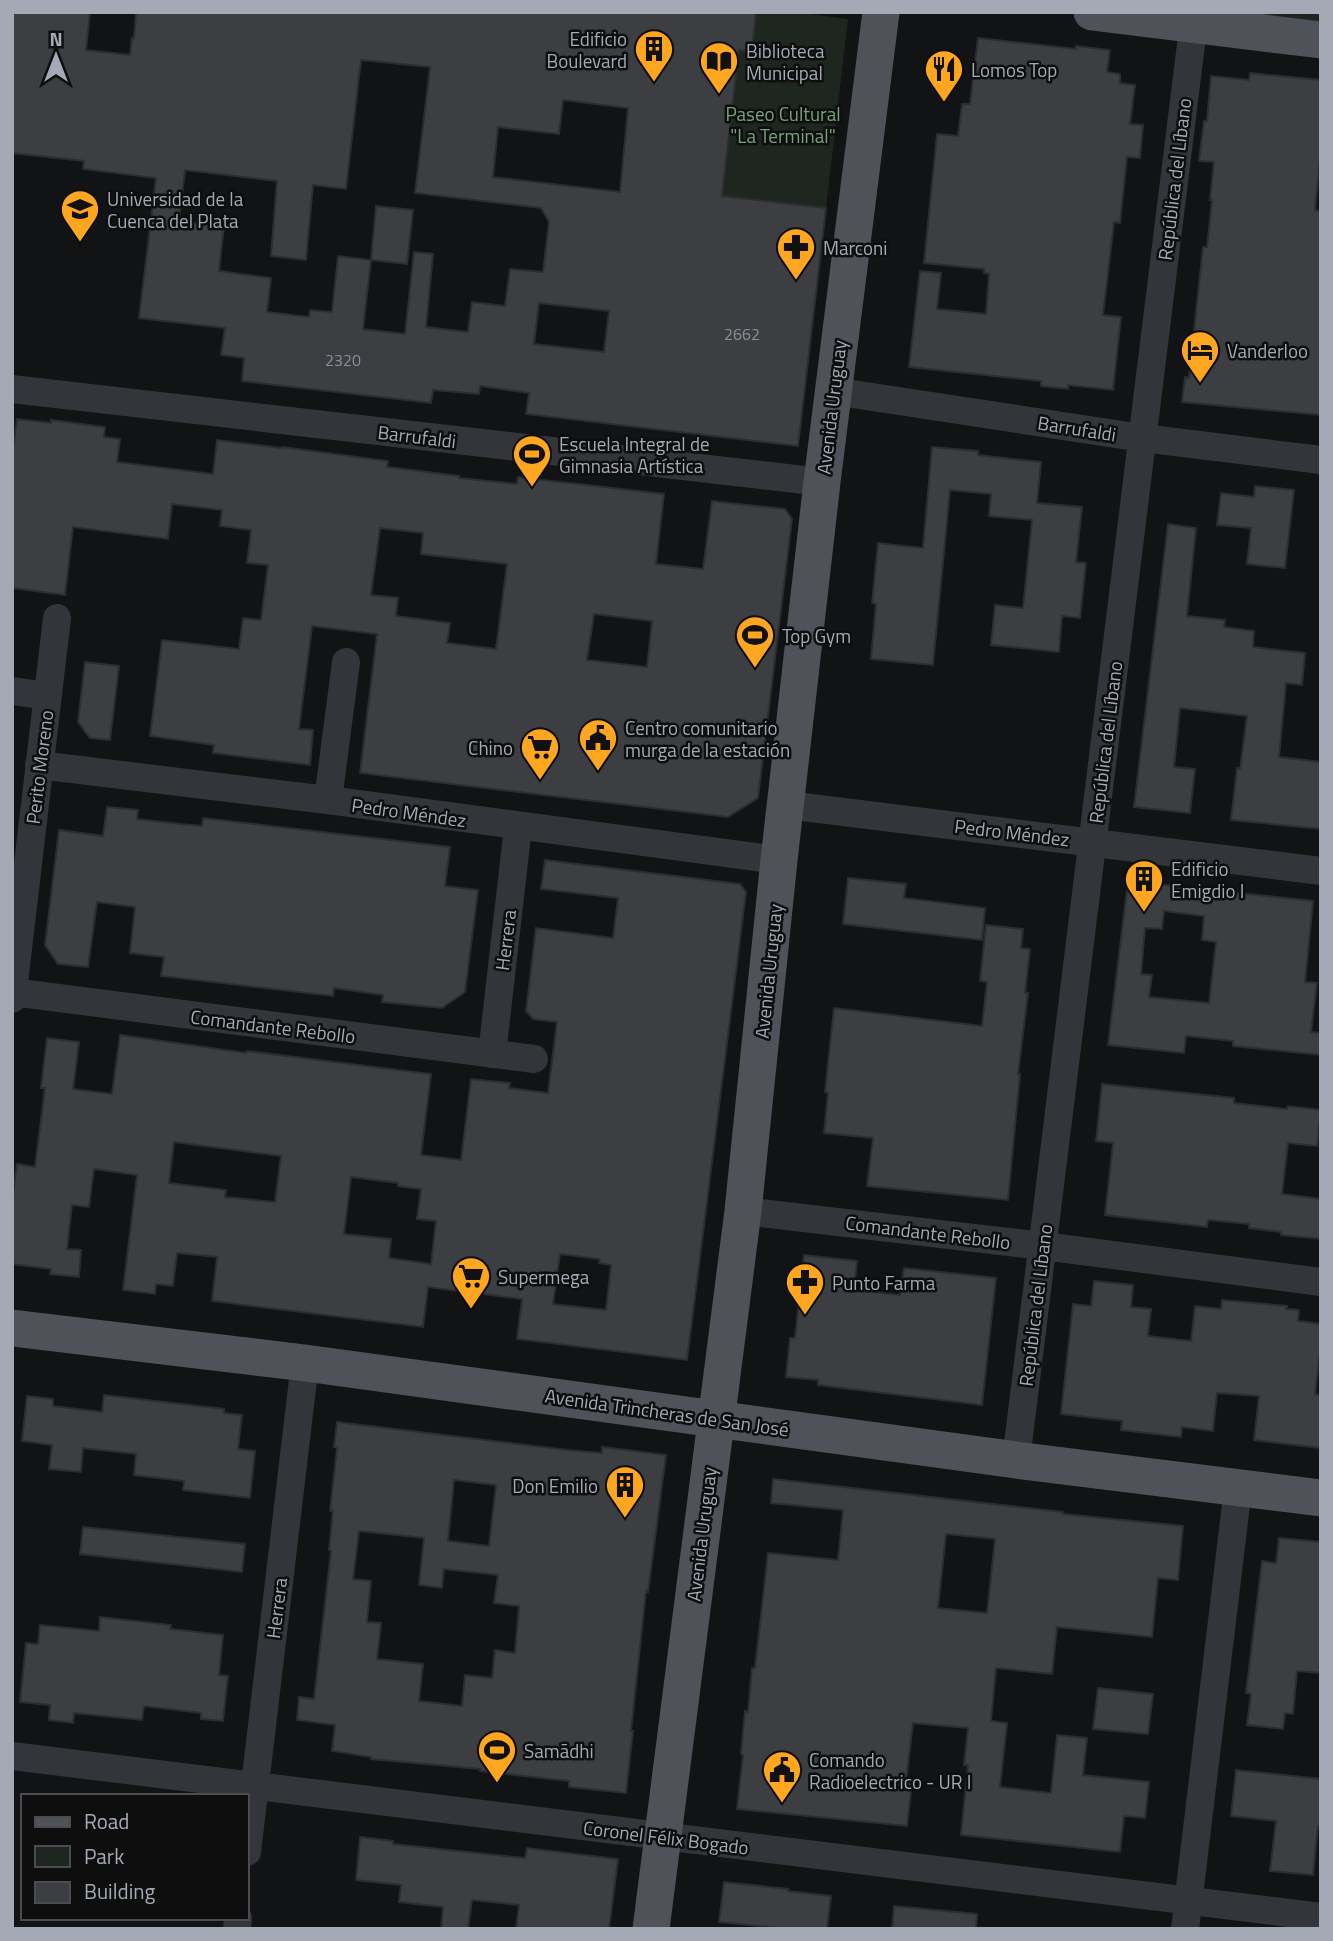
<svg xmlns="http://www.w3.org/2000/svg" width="1333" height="1941" viewBox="0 0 1333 1941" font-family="'Titillium Web',sans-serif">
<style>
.green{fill:#1e271f}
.building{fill:#3c3e42;stroke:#2c2d31;stroke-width:2;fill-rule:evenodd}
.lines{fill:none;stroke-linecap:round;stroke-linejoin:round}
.minor{stroke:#33353a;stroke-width:28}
.major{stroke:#4f5259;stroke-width:37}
.labels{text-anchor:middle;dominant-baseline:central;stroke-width:5;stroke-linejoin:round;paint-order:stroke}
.number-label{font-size:16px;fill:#898f99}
.poi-label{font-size:19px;fill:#a3aab6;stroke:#0e0e0f;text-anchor:start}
.park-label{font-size:19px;fill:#78a378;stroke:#0e0e0f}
.street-label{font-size:19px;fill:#a3aab6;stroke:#0e0e0f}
</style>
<rect width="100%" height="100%" fill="#121314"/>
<path class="green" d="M756 12H794L848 19 826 208 722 196 739 50 752 51Z
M1228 12H1321V32Z"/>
<path class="building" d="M12 12H90L86 50 130 55 132 38H134L136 12H756L752 52 739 50 722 196 826 208 798 446 526 414 529 393 480 386 479 394 433 390 431 403 242 381 244 358 221 355 225 328 139 318 156 178 83 169 84 161 12 153ZM361 60 430 67 415 193 541 208 549 222 543 272 510 269 505 306 472 302 468 332 426 327 433 254 414 252 405 334 363 329 371 260 338 256 332 312 310 310 309 317 267 312 271 278 219 271 224 226 179 221 185 170 277 181 271 256 306 260 313 185 346 189ZM563 100 628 108 620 192 493 177 498 127 559 134ZM539 303 609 311 604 352 534 344Z
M978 38 1076 49V46L1110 50 1107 72 1120 74V83L1135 85 1130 124 1143 125 1140 158 1127 157 1120 223 1114 222 1103 315 1121 317 1113 390 1068 385V389L1041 386V381L909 367 920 271 941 273 937 309 986 314 989 274 984 273V269L924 263 937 134 958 136 962 104H970Z
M1250 73 1321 80V150L1315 210 1321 211V415L1182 402 1185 377 1189 378 1203 247H1207L1212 200H1210L1214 162 1199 161 1204 121H1207L1211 76 1249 80Z
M376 206 413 210 407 264 371 260Z
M17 419 51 423V420L105 427 104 437 120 439 117 462 213 474 217 440 282 448V447L388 461 387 467 459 476V478L517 484 518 477 664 494 656 564 703 569 712 501 785 509 792 519 758 798 728 817 360 773 377 634 312 626 299 729 313 730 310 765 213 753 214 745 150 736 162 640 239 649 243 618 261 620 268 565 247 563 251 530 220 526 222 510 172 504 168 539 73 527 65 595 12 588V454ZM380 528 423 533 421 554 507 564 496 649 447 643 450 623 396 616 398 598 371 595ZM594 614 652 621 647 667 587 660Z
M932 447 978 451V455L1041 462 1037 503 1082 507 1076 562 1086 563 1080 618 1062 616 1059 652 991 645 995 605 1023 608 1032 520 989 516 991 494 950 490 933 665 871 659 876 604 872 603 878 543 923 548Z
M1255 486 1294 490 1285 568 1247 564 1251 528 1217 525 1221 493 1254 497Z
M1168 524 1196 528 1187 616 1225 620 1224 627 1254 631 1253 647 1305 653 1302 685 1286 683 1279 757 1321 762V829L1231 820 1237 768 1240 769 1247 716 1180 708 1174 767 1195 769 1190 813 1134 807Z
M85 662 119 666 110 740 90 738 78 722Z
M107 807 138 810 137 819 180 824 202 826 203 818 450 847 445 886 478 890 465 992 442 1008 382 1002 383 995 334 988 333 996 161 976 164 957 130 953 135 907 97 902 88 967 58 964 45 945 59 830 103 836Z
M545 860 740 884 746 892 687 1360 517 1339 522 1299 428 1287 423 1327 212 1301 217 1257 177 1253 173 1286 156 1284 155 1294 123 1290 137 1175 94 1169 89 1207 72 1205 67 1249 81 1250 79 1277 50 1274 51 1269 12 1264V1200L17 1164 35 1167 45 1088H41L47 1038 79 1042 73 1089 112 1094 120 1035 246 1053 247 1051 431 1074 421 1155 461 1160 471 1079 510 1083 509 1088 548 1093 557 1022 533 1019 526 1011 536 928 613 938 618 898 541 889ZM174 1142 281 1156 275 1202 225 1197 226 1190 169 1183ZM351 1177 398 1183V1186L421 1189 417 1219 436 1221 431 1264 389 1258 391 1239 344 1234ZM560 1254 600 1259 599 1263 611 1265 606 1310 553 1304Z
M848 878 906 884 904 898 985 908 982 940 843 924Z
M1128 881 1313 901 1305 982 1317 983 1311 1032 1321 1033V1055L1233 1046V1041L1186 1036 1184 1053 1108 1045ZM1164 911 1204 916 1202 940 1216 942 1209 1003 1149 997 1152 975 1141 974 1145 928 1162 929Z
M986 925 1023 929 1021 948 1030 949 1025 993H1028L1018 1074H1020L1008 1200 867 1186 873 1138 824 1133 828 1093 825 1092 834 1008 982 1026 987 982 980 981Z
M1102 1084 1234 1098V1103L1287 1109 1288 1106 1321 1110 1317 1146 1288 1143 1282 1194 1321 1199V1239L1281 1235V1232L1249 1228V1224L1208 1220 1207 1227 1105 1215 1113 1143 1096 1141Z
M804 1255 857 1261 854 1290 900 1295 904 1268 996 1278 982 1405 818 1385V1380L786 1377 790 1338H795Z
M1094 1281 1133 1285 1131 1307 1151 1309 1148 1336 1191 1341 1195 1306 1221 1309 1222 1300 1287 1306 1286 1309 1299 1310 1298 1321 1321 1324V1344L1315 1394 1321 1395V1448L1254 1440 1259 1396 1217 1393 1213 1431 1182 1427 1181 1437 1121 1430 1122 1421 1061 1414 1073 1304 1091 1306Z
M104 1395 224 1409V1413L242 1415 238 1449 255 1451 250 1498 183 1490 184 1481 134 1475 136 1454 83 1448 81 1472 49 1469 52 1445 22 1441 27 1396 53 1399V1406L102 1412Z
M337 1422 568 1450 602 1453V1447L666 1455 648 1592 646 1591 631 1731H633L626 1793 569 1787V1781L480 1771V1769L371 1759V1757L332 1751 335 1725 297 1720 299 1697 314 1699 331 1551 329 1550 333 1511H330L337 1448 334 1447ZM454 1480 496 1485 489 1546 448 1541ZM359 1531 424 1538 419 1585 442 1588 444 1569 498 1575 494 1603 519 1606 515 1653 495 1650 492 1678 465 1675 462 1706 419 1701 423 1664 377 1659 381 1623 367 1622 371 1581 353 1579Z
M773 1479 1063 1512V1514L1183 1526 1178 1580 1158 1578 1152 1637 1057 1627 1052 1674 996 1668 991 1721 1007 1723 1000 1787 1051 1793 1057 1735 1087 1738 1083 1775 1149 1782 1145 1818 1124 1816 1120 1852 961 1835 968 1765H964L968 1728 913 1723 906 1782H912L907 1826 737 1809 743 1755 741 1754 745 1711 748 1712 752 1668H755L768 1553 838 1560 843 1510 771 1503ZM946 1534 995 1539 987 1613 938 1608Z
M83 1527 245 1544 242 1572 80 1554Z
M1279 1538 1321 1542V1673L1297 1671 1293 1714 1285 1713 1283 1729 1247 1725 1251 1694 1246 1693 1262 1561 1276 1563Z
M100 1617 171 1625 170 1629 223 1635 219 1675 228 1676 223 1721 201 1719V1713L144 1706 142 1720 74 1713 73 1723 49 1720 50 1705 20 1702 26 1643 38 1644 40 1625 99 1631Z
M1098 1688 1153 1694 1148 1734 1093 1729Z
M1236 1770 1321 1779V1826H1318L1313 1875 1270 1871 1276 1821 1231 1816Z
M360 1837 393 1841V1844L525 1858 527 1848 618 1859 609 1929H516L519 1905 472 1900 468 1929H441L443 1907 399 1902 401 1885 356 1880Z
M724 1882 788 1889V1891L831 1896 827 1929H789L719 1922Z
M894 1906 977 1914 976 1929H892Z"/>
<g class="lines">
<path class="minor" d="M12 389 822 482
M833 391 1142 438 1321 460
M12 691 48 696
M39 765 328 800 779 860
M328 800 346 662
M787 805 1321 871
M12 992 534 1059
M12 999 57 618
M492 1054 518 827
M743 1211 1043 1246 1321 1282
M1016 1460 1195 12
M12 1756 1321 1917
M247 1852 305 1363
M237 1929 238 1918
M1185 1929 1238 1488"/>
<path class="major" d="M1092 12 1321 40
M12 1328 305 1363 1016 1460 1321 1498
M651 1929 743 1211 779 860 822 482 881 12"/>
</g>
<defs>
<g id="building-pin" transform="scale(2.0125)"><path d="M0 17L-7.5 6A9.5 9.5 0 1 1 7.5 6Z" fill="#ffa620" stroke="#0e0e0f"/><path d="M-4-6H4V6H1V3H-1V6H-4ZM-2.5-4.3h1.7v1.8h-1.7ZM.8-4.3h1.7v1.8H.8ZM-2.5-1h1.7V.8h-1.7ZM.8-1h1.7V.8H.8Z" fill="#111"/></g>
<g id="library-pin" transform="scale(2.0125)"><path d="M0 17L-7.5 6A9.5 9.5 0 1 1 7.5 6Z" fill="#ffa620" stroke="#0e0e0f"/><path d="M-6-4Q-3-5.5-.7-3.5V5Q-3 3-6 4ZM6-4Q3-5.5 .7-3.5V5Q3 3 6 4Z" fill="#111"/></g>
<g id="restaurant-pin" transform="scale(2.0125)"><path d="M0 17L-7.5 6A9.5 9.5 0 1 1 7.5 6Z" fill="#ffa620" stroke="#0e0e0f"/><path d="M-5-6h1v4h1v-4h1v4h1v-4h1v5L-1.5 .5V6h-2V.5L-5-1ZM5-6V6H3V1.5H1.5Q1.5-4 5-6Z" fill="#111"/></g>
<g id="university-pin" transform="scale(2.0125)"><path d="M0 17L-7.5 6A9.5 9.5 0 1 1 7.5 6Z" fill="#ffa620" stroke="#0e0e0f"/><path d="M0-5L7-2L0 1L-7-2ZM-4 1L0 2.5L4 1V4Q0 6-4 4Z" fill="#111"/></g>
<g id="pharmacy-pin" transform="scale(2.0125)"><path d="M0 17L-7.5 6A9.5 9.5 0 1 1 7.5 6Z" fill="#ffa620" stroke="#0e0e0f"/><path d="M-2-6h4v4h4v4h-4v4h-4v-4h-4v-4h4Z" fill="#111"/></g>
<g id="hotel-pin" transform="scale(2.0125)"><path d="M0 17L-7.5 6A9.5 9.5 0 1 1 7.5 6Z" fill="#ffa620" stroke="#0e0e0f"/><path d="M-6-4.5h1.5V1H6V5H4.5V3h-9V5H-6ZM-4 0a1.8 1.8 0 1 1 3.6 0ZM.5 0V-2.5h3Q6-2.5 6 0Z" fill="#111"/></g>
<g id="stadium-pin" transform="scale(2.0125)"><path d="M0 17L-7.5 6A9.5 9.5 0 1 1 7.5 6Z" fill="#ffa620" stroke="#0e0e0f"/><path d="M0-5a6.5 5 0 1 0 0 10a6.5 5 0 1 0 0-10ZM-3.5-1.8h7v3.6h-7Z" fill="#111"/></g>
<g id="civic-pin" transform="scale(2.0125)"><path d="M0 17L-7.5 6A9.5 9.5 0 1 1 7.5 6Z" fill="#ffa620" stroke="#0e0e0f"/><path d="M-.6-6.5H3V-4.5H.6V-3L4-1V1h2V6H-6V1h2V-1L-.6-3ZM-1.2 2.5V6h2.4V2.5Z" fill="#111"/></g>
<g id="supermarket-pin" transform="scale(2.0125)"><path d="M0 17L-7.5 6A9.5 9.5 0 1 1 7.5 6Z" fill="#ffa620" stroke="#0e0e0f"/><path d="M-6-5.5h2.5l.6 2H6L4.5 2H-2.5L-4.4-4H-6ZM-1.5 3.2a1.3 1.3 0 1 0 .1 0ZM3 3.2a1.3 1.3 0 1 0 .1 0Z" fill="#111"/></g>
</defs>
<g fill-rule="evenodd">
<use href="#building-pin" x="654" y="49"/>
<use href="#library-pin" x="719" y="61"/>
<use href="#restaurant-pin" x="944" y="69"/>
<use href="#university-pin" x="80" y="209"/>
<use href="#pharmacy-pin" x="796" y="247"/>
<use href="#hotel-pin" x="1200" y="350"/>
<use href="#stadium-pin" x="532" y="454"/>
<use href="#stadium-pin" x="755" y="635"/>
<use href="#civic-pin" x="598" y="738"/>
<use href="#supermarket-pin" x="540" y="747"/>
<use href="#building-pin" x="1144" y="879"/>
<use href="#supermarket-pin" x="471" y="1276"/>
<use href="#pharmacy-pin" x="805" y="1282"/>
<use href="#building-pin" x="625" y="1485"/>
<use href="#stadium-pin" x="497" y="1750"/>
<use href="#civic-pin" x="782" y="1770"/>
</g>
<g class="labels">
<g class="number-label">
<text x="742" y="334">2662</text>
<text x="343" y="360">2320</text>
</g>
<g class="poi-label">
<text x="627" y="38" text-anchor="end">Edificio<tspan x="627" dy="22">Boulevard</tspan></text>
<text x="746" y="50">Biblioteca<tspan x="746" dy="22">Municipal</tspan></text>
<text x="971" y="69">Lomos Top</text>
<text x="107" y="198">Universidad de la<tspan x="107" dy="22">Cuenca del Plata</tspan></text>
<text x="823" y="247">Marconi</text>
<text x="1227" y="350">Vanderloo</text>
<text x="559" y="443">Escuela Integral de<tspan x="559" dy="22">Gimnasia Artística</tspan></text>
<text x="782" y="635">Top Gym</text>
<text x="625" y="727">Centro comunitario<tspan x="625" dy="22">murga de la estación</tspan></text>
<text x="513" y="747" text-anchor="end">Chino</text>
<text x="1171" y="868">Edificio<tspan x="1171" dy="22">Emigdio I</tspan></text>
<text x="498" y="1276">Supermega</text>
<text x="832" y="1282">Punto Farma</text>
<text x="598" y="1485" text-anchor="end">Don Emilio</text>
<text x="524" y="1750">Samãdhi</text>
<text x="809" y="1759">Comando<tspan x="809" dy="22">Radioelectrico - UR I</tspan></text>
</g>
<g class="park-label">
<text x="783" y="113">Paseo Cultural<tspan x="783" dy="22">"La Terminal"</tspan></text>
</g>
<g class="street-label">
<text transform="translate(1174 179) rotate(-83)">República del Líbano</text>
<text transform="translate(831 407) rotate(-83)">Avenida Uruguay</text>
<text transform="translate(1077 428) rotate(9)">Barrufaldi</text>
<text transform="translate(417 436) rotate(7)">Barrufaldi</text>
<text transform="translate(1105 742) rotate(-83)">República del Líbano</text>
<text transform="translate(39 767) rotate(-83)">Perito Moreno</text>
<text transform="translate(409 812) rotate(8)">Pedro Méndez</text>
<text transform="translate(1012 832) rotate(7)">Pedro Méndez</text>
<text transform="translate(505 940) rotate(-83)">Herrera</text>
<text transform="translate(768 971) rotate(-84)">Avenida Uruguay</text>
<text transform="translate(273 1026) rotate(7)">Comandante Rebollo</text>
<text transform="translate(928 1232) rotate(7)">Comandante Rebollo</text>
<text transform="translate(1035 1305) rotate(-83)">República del Líbano</text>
<text transform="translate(667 1412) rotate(8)">Avenida Trincheras de San José</text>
<text transform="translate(701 1534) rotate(-83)">Avenida Uruguay</text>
<text transform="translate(276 1608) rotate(-83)">Herrera</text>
<text transform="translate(666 1837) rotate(7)">Coronel Félix Bogado</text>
</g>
</g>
<rect width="1333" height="1941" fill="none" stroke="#a3aab6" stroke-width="28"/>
<rect x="21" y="1794" width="228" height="126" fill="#0e0e0f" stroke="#4a4c52" stroke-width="2"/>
<rect x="35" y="1817" width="35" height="10" fill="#4f5259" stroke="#4a4c52" stroke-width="2"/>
<text x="84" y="1829" font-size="21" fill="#a3aab6">Road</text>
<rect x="35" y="1846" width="35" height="21" fill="#1e271f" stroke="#4a4c52" stroke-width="2"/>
<text x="84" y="1864" font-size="21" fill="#a3aab6">Park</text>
<rect x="35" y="1882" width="35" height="21" fill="#3c3e42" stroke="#4a4c52" stroke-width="2"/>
<text x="84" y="1899" font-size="21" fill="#a3aab6">Building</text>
<g transform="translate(56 56)" stroke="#0e0e0f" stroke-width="5" paint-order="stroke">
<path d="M0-5L12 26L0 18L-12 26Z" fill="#a3aab6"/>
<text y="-10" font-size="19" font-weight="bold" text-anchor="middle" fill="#a3aab6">N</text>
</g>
</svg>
